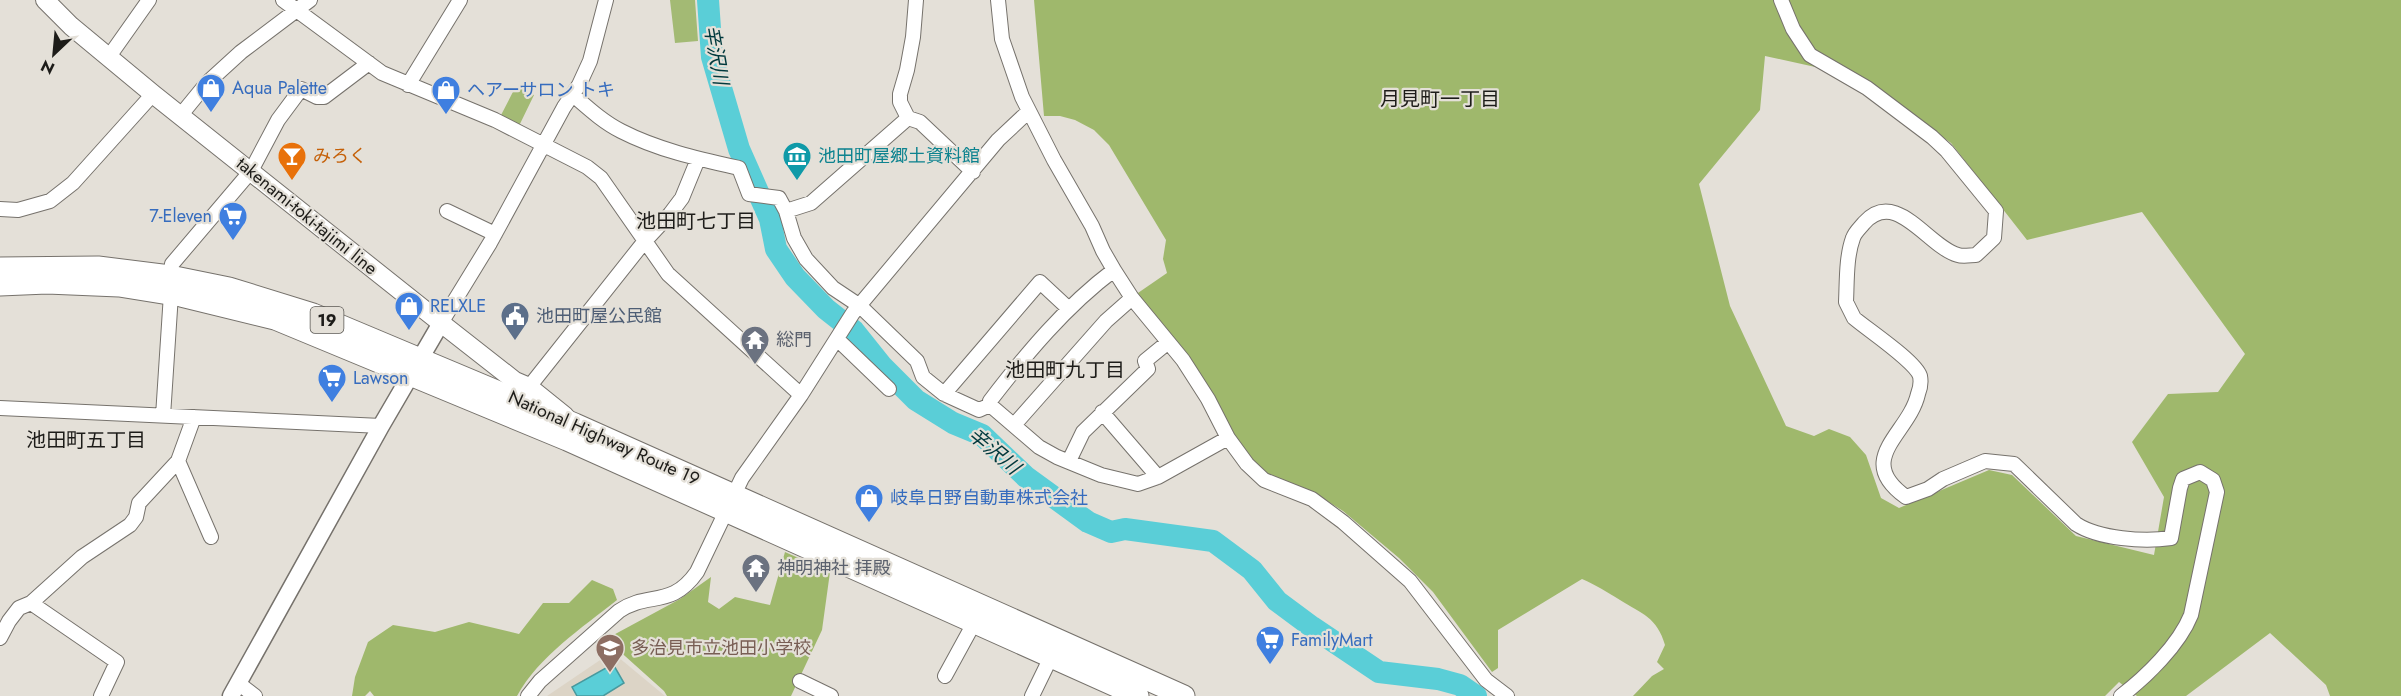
<svg xmlns="http://www.w3.org/2000/svg" width="2401" height="696" viewBox="0 0 2401 696" font-family="Jost,'Noto Sans JP',sans-serif">
<style>
.built{fill:#dcd4c6}
.green{fill:#a3ba74}
.forest{fill:#9fb86c;fill-rule:evenodd}
.water{fill:#5aced7;stroke:#48999e;stroke-width:1.5}
.lines{fill:none;stroke-linecap:round;stroke-linejoin:round}
.river{stroke:#5aced7;stroke-width:22}
.minor-casing{stroke:#76726c;stroke-width:16}
.tertiary-casing{stroke:#76726c;stroke-width:19}
.secondary-casing{stroke:#76726c;stroke-width:20}
.trunk-casing{stroke:#76726c;stroke-width:23}
.minor{stroke:#fff;stroke-width:14}
.tertiary{stroke:#fff;stroke-width:16}
.secondary{stroke:#fff;stroke-width:18}
.trunk{stroke:#fff;stroke-width:21}
.labels{text-anchor:middle;dominant-baseline:central;stroke-width:4.5;stroke-linejoin:round;paint-order:stroke}
.shield{fill:#e4e0d8;stroke:#595752;stroke-width:1.5}
.shield-label{font-size:16px;font-weight:bold;fill:#1d1c19}
.shop-label{font-size:18px;fill:#366cbe;stroke:#e4e0d8;text-anchor:start}
.food-label{font-size:18px;fill:#c56008;stroke:#e4e0d8;text-anchor:start}
.culture-label{font-size:18px;fill:#0d838f;stroke:#e4e0d8;text-anchor:start}
.street-label{font-size:18px;fill:#1d1c19;stroke:#e4e0d8}
.service-label{font-size:18px;fill:#4e5e75;stroke:#e4e0d8;text-anchor:start}
.worship-label{font-size:18px;fill:#5b616d;stroke:#e4e0d8;text-anchor:start}
.education-label{font-size:18px;fill:#785e54;stroke:#e4e0d8;text-anchor:start}
.water-label{font-size:20px;font-style:italic;fill:#00393d;stroke:#e4e0d8}
.neighbourhood-label{font-size:20px;fill:#1d1c19;stroke:#e4e0d8}
</style>
<rect width="100%" height="100%" fill="#e4e0d8"/>
<path class="built" d="M612 652 665 696H547Z"/>
<path class="green" d="M670 0H695L698 41 675 43Z
M516 86 534 95 518 128 499 119Z"/>
<path class="forest" d="M1034 0H2401V696H2330L2326 685 2270 633 2186 696H2137L2119 682 2105 696H1633L1652 676 1664 669 1657 662 1665 645C1657 617 1642 614 1620 600 1607 592 1596 585 1582 579L1498 630V668L1492 672 1433 592 1399 558 1343 511 1313 492 1266 475 1233 437 1135 295 1167 273 1163 259 1166 240 1109 145 1094 130 1075 120 1060 116H1044ZM1765 56 1856 76 1951 143 2027 240 2142 212 2245 354 2218 392 2168 394 2132 442 2164 497 2154 555 2076 536 2012 475 1989 470 1899 508 1881 498 1866 455 1850 437 1829 429 1814 436 1786 426 1730 306 1699 184 1760 110Z
M785 552 830 572 822 630 791 696H667L664 691 606 639 680 599 711 577 708 602 719 609 735 597 770 605Z
M592 580 613 589 617 600C582 628 539 656 517 696H374L370 691 365 696H352L355 677 368 642 393 625 435 632 469 622 519 634 543 603H569Z"/>
<path class="water" d="M613 664 624 683 603 696H577L572 687Z"/>
<g class="lines">
<path class="river" d="M708 0 712 57 739 149 770 219 776 249 795 277 826 309 854 331 882 366 916 400 953 423 982 435 1026 477 1088 522 1111 532 1125 529 1213 541 1252 570 1277 601 1312 627 1379 672 1438 679 1460 685 1476 696"/>
<g class="minor-casing">
<path id="minor" d="M283 0 382 73 495 120 587 167 601 178 668 274 801 395
M916 0 913 37 907 70 900 94V102L908 118 811 203 786 211 794 238 806 259 833 288 860 306 917 361 923 377 944 394 979 410 990 405 1039 447 1057 457 1101 475 1138 484 1158 477 1102 412
M998 0 1002 39 1022 97 1054 160 1092 226 1103 251 1114 270 1132 298 1183 360 1208 399 1228 438 1247 464 1264 480 1312 499 1343 522 1410 581 1486 680 1507 696
M1781 0 1793 29 1810 55 1867 88 1932 137 1947 151 1996 211 1994 238 1976 255C1971 255 1963 257 1958 255 1928 247 1896 187 1864 223 1860 228 1855 232 1853 238 1846 257 1847 282 1846 302L1854 318C1868 330 1915 361 1920 376 1921 381 1920 389 1918 394 1909 434 1853 459 1906 497L1928 489 1943 479 1985 461 2014 464 2076 524C2099 539 2144 542 2171 538L2180 488 2183 479 2200 472 2213 480 2217 492 2191 615C2179 645 2146 677 2121 696
M108 58 149 0
M408 85 460 0
M573 95C588 108 603 122 621 131 658 150 699 159 739 168L749 194 779 198 786 211
M180 116 207 83 241 52 310 0
M908 118 920 122 973 172
M0 209 18 210 50 201 73 183 153 94
M447 211 495 234
M170 276 172 264 251 171 278 120 301 89 317 97H324L369 63
M441 323 490 243 564 107 579 85 590 61 606 0
M837 339 889 389
M529 387 644 242 670 214 682 198 698 159
M944 394 1040 282 1069 309
M990 405V401C1026 354 1066 306 1114 270
M0 408 381 426
M163 416 171 294
M1014 425 1106 321 1132 298
M178 461 211 537
M1069 461 1083 432 1148 369 1145 361 1167 343
M1158 477 1228 438
M31 603 117 662 101 696
M0 638 9 621 19 608 31 603 82 557 130 525 136 517 139 503 178 461 194 417
M945 676 974 623
M800 681 831 696
M238 683 255 696
M528 696 540 681 619 611C648 591 671 609 697 572L742 478 801 395 853 313 998 140 1029 111
M1032 696 1051 657"/>
</g>
<g class="tertiary-casing">
<path id="tertiary" d="M231 696 381 426 441 323"/>
</g>
<g class="secondary-casing">
<path id="secondary" d="M45 0 71 26 153 94 441 323 515 381 529 387 565 416"/>
</g>
<g class="trunk-casing">
<path id="trunk" d="M0 268 98 267 170 276 229 288 313 314 575 424 1184 696
M0 285 47 283 119 286 181 296 275 319 567 440 1138 696"/>
</g>
<use href="#minor" class="minor"/>
<use href="#tertiary" class="tertiary"/>
<use href="#secondary" class="secondary"/>
<use href="#trunk" class="trunk"/>
</g>
<defs>
<g id="shop-pin" transform="scale(1.5)"><path d="M0 17L-7.5 6A9.5 9.5 0 1 1 7.5 6Z" fill="#3f7fe0" stroke="#e4e0d8"/><path d="M-5-2.5h2.3a2.7 3.5 0 0 1 5.4 0H5L5.5 6h-11ZM-1.5-2.5h3a1.5 2.3 0 0 0-3 0Z" fill="#fff"/></g>
<g id="bar-pin" transform="scale(1.5)"><path d="M0 17L-7.5 6A9.5 9.5 0 1 1 7.5 6Z" fill="#e8710a" stroke="#e4e0d8"/><path d="M-6-5H6L.8 .8V4.5H3.5V6h-7V4.5H-.8V.8Z" fill="#fff"/></g>
<g id="museum-pin" transform="scale(1.5)"><path d="M0 17L-7.5 6A9.5 9.5 0 1 1 7.5 6Z" fill="#0f9aa8" stroke="#e4e0d8"/><path d="M0-6L6-3V-2H-6V-3ZM-5-1h2V3h-2ZM-1-1h2V3h-2ZM3-1h2V3H3ZM-6 4H6V6H-6Z" fill="#fff"/></g>
<g id="supermarket-pin" transform="scale(1.5)"><path d="M0 17L-7.5 6A9.5 9.5 0 1 1 7.5 6Z" fill="#3f7fe0" stroke="#e4e0d8"/><path d="M-6-5.5h2.5l.6 2H6L4.5 2H-2.5L-4.4-4H-6ZM-1.5 3.2a1.3 1.3 0 1 0 .1 0ZM3 3.2a1.3 1.3 0 1 0 .1 0Z" fill="#fff"/></g>
<g id="civic-pin" transform="scale(1.5)"><path d="M0 17L-7.5 6A9.5 9.5 0 1 1 7.5 6Z" fill="#5c6f8a" stroke="#e4e0d8"/><path d="M-.6-6.5H3V-4.5H.6V-3L4-1V1h2V6H-6V1h2V-1L-.6-3ZM-1.2 2.5V6h2.4V2.5Z" fill="#fff"/></g>
<g id="temple-pin" transform="scale(1.5)"><path d="M0 17L-7.5 6A9.5 9.5 0 1 1 7.5 6Z" fill="#6b7280" stroke="#e4e0d8"/><path d="M0-6L5-2H3V0L6.5 2.5H4V6H1.5V3h-3V6H-4V2.5H-6.5L-3 0V-2H-5Z" fill="#fff"/></g>
<g id="school-pin" transform="scale(1.5)"><path d="M0 17L-7.5 6A9.5 9.5 0 1 1 7.5 6Z" fill="#8d6e63" stroke="#e4e0d8"/><path d="M0-5L7-2L0 1L-7-2ZM-4 1L0 2.5L4 1V4Q0 6-4 4Z" fill="#fff"/></g>
</defs>
<g fill-rule="evenodd">
<use href="#shop-pin" x="211" y="88"/>
<use href="#shop-pin" x="446" y="90"/>
<use href="#bar-pin" x="292" y="156"/>
<use href="#museum-pin" x="797" y="156"/>
<use href="#supermarket-pin" x="233" y="216"/>
<use href="#shop-pin" x="409" y="306"/>
<use href="#civic-pin" x="515" y="316"/>
<use href="#temple-pin" x="755" y="340"/>
<use href="#supermarket-pin" x="332" y="378"/>
<use href="#shop-pin" x="869" y="498"/>
<use href="#temple-pin" x="756" y="568"/>
<use href="#supermarket-pin" x="1270" y="640"/>
<use href="#school-pin" x="610" y="648"/>
</g>
<g class="labels">
<rect class="shield" x="310.5" y="307" width="33" height="26" rx="4.5"/>
<g class="shield-label">
<text x="327" y="320">19</text>
</g>
<g class="shop-label">
<text x="232" y="88">Aqua Palette</text>
<text x="467" y="90">ヘアーサロン トキ</text>
<text x="212" y="216" text-anchor="end">7-Eleven</text>
<text x="430" y="306">RELXLE</text>
<text x="353" y="378">Lawson</text>
<text x="890" y="498">岐阜日野自動車株式会社</text>
<text x="1291" y="640">FamilyMart</text>
</g>
<g class="food-label">
<text x="313" y="156">みろく</text>
</g>
<g class="culture-label">
<text x="818" y="156">池田町屋郷土資料館</text>
</g>
<g class="street-label">
<text transform="translate(307 216) rotate(39)">takenami-toki-tajimi line</text>
<text transform="translate(604 438) rotate(24)">National Highway Route 19</text>
</g>
<g class="service-label">
<text x="536" y="316">池田町屋公民館</text>
</g>
<g class="worship-label">
<text x="776" y="340">総門</text>
<text x="777" y="568">神明神社 拝殿</text>
</g>
<g class="education-label">
<text x="631" y="648">多治見市立池田小学校</text>
</g>
<g class="water-label">
<text transform="translate(716 55) rotate(80)">辛沢川</text>
<text transform="translate(994 451) rotate(40)">辛沢川</text>
</g>
<g class="neighbourhood-label">
<text x="1440" y="99">月見町一丁目</text>
<text x="696" y="221">池田町七丁目</text>
<text x="1065" y="370">池田町九丁目</text>
<text x="86" y="440">池田町五丁目</text>
</g>
</g>
<g transform="translate(54 54) rotate(206)" stroke="#e4e0d8" stroke-width="4.5" paint-order="stroke">
<path d="M0-4.5L10 22L0 15L-10 22Z" fill="#1d1c19"/>
<text y="-9" font-size="16" font-weight="bold" text-anchor="middle" fill="#1d1c19">N</text>
</g>
</svg>
